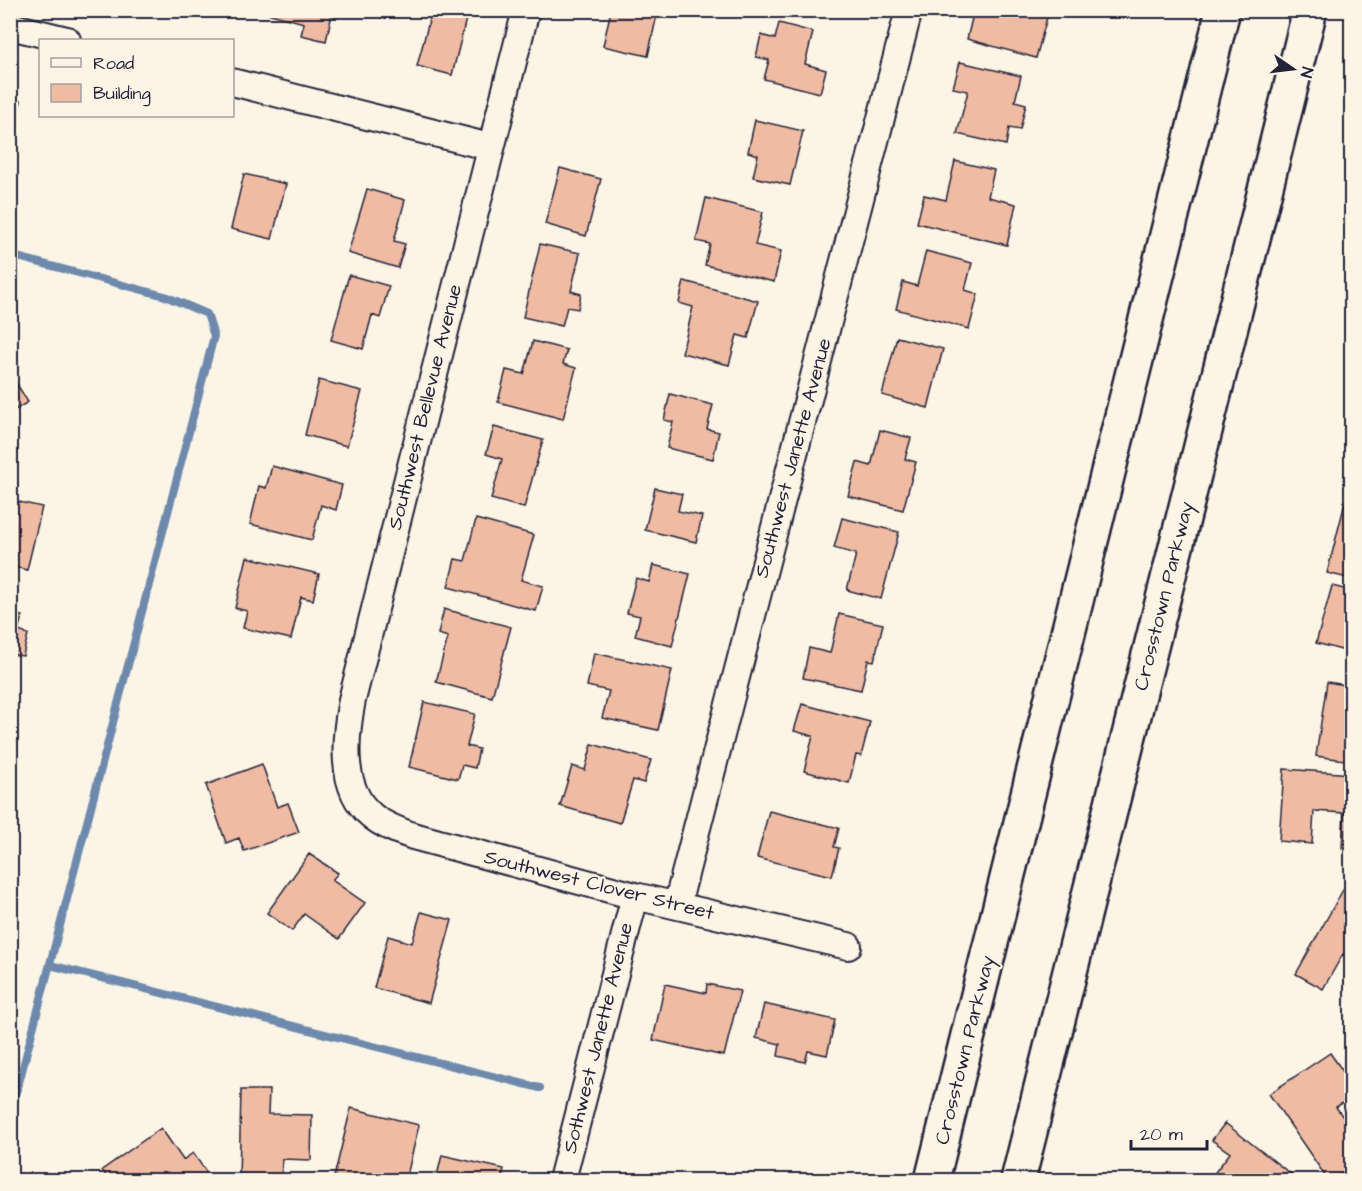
<svg xmlns="http://www.w3.org/2000/svg" width="1362" height="1191" viewBox="0 0 1362 1191" font-family="'Architects Daughter',sans-serif">
<style>
.lines{fill:none;stroke-linecap:round;stroke-linejoin:round}
.stream{stroke:#6d8aae;stroke-width:8}
.building{fill:#f0bba3;stroke:#22223b;stroke-width:1.5}
.street-casing{stroke:#22223b;stroke-width:30}
.secondary-casing{stroke:#22223b;stroke-width:38}
.street{stroke:#fcf5e5;stroke-width:26}
.secondary{stroke:#fcf5e5;stroke-width:33}
.labels{text-anchor:middle;dominant-baseline:central;stroke-width:4.5;stroke-linejoin:round;paint-order:stroke}
.street-label{font-size:20px;fill:#22223b;stroke:#fcf5e5}
</style>
<rect width="100%" height="100%" fill="#fcf5e5"/>
<filter id="ink" filterUnits="userSpaceOnUse"><feTurbulence type="fractalNoise" baseFrequency=".0167" numOctaves="2"/><feDisplacementMap in="SourceGraphic" scale="12" xChannelSelector="R" yChannelSelector="G"/><feConvolveMatrix kernelMatrix="1 2 1 2 8 2 1 2 1" color-interpolation-filters="sRGB"/></filter>
<g filter="url(#ink)">
<g class="lines">
<path class="stream" d="M10 255 165 296 207 314 214 336 10 1117
M50 965 540 1088"/>
</g>
<path class="building" d="M256 10H333L326 41 301 35 304 23Z
M432 10H451L467 15 452 75 417 66Z
M611 10H658L648 56 603 46Z
M986 10H1049L1036 58 967 39 973 14 984 17Z
M779 23 813 32 805 64 826 70 820 93 764 79 769 60 756 57 761 35 775 39Z
M960 62 1021 76 1015 101 1026 104 1020 130 1009 128 1006 145 957 134 968 91 953 88Z
M10 99 21 101 10 140Z
M755 120 803 131 790 185 753 177 758 155 748 152Z
M955 161 994 170 988 197 1016 204 1007 245 917 223 924 195 946 200Z
M560 168 601 179 586 236 545 224Z
M244 174 286 184 272 239 231 229Z
M367 189 405 200 394 241 405 244 398 268 348 253Z
M706 198 763 212 755 245 781 251 774 282 705 265 710 244 696 241Z
M540 244 580 253 571 291 581 294 578 309 567 307 562 326 523 317Z
M926 251 972 263 965 290 978 294 969 329 896 309 903 282 917 286Z
M349 275 389 286 380 318 372 315 363 349 331 340Z
M684 281 758 301 748 338 737 335 729 365 682 353 693 307 679 303Z
M897 337 943 349 928 408 882 395Z
M533 341 567 350 563 364 576 368 563 419 498 402 506 370 524 374Z
M10 373 28 402 10 413Z
M319 380 362 391 347 446 305 435Z
M670 394 713 405 707 429 719 432 713 459 667 448 673 422 664 420Z
M494 427 543 440 524 508 491 499 502 459 486 454Z
M880 430 911 438 905 459 916 462 903 510 848 496 857 462 871 466Z
M272 466 342 485 336 510 321 505 312 540 250 524 259 486 266 488Z
M655 488 682 494 678 511 702 516 696 542 645 530Z
M10 500 42 507 27 570 10 566Z
M1345 503 1352 505V579L1327 573Z
M842 518 899 532 881 599 847 590 856 554 834 548Z
M476 519 534 535 521 580 543 586 536 611 448 587 455 559 465 561Z
M247 557 319 574 313 600 301 597 291 639 243 628 247 611 235 608Z
M653 565 690 574 672 646 635 636 640 616 627 613 636 578 649 582Z
M1332 586 1352 591V653L1316 643Z
M444 609 511 627 492 697 436 682 448 637 438 634Z
M10 614 22 616 18 631 28 634 23 656 11 654 10 658Z
M839 614 883 624 874 661 868 660 861 690 803 678 809 648 830 653Z
M594 653 672 670 658 730 602 718 609 691 587 686Z
M1327 682 1352 686V761L1316 756Z
M424 702 475 714 467 746 479 749 475 768 462 765 458 779 409 767Z
M802 704 870 722 861 756 856 755 849 783 804 771 813 736 794 731Z
M592 744 651 760 644 783 633 780 620 823 560 806 572 766 585 770Z
M262 764 277 807 288 803 299 832 244 851 239 838 226 843 206 785Z
M1284 769 1352 774V849L1342 848 1344 813 1314 811 1312 844 1279 841Z
M769 811 839 828 834 847 839 848 832 876 757 858Z
M309 854 338 873 332 880 365 903 339 939 304 914 292 931 267 913Z
M1349 879 1352 881V959L1343 954 1323 989 1296 974Z
M421 912 452 920 429 1003 374 988 388 936 412 943Z
M665 984 706 993 707 984 740 991 724 1056 653 1040Z
M764 1004 835 1020 827 1055 808 1051 805 1062 778 1056 780 1044 756 1038Z
M1330 1053 1352 1084V1097L1336 1107 1352 1130V1167L1332 1180H1328L1269 1094Z
M241 1090H269L268 1114 312 1115 311 1160 282 1159 281 1180H239Z
M351 1108 419 1125 406 1180H348L334 1177Z
M1225 1123 1296 1178 1294 1180H1209L1230 1153 1212 1140Z
M161 1128 183 1160 193 1153 212 1180H109L102 1170Z
M442 1155 504 1169 501 1180H436Z"/>
<g class="lines">
<g class="street-casing">
<path id="street" d="M526 10 352 700C345 736 339 788 371 815 382 825 399 831 413 836L635 896 848 946
M10 26 67 40
M232 82 490 147
M677 905 909 10
M562 1180 635 896"/>
</g>
<g class="secondary-casing">
<path id="secondary" d="M932 1180 1223 10
M1018 1180 1310 10"/>
</g>
<use href="#street" class="street"/>
<use href="#secondary" class="secondary"/>
</g>
</g>
<g class="labels">
<g class="street-label">
<text transform="translate(425 407) rotate(-76)">Southwest Bellevue Avenue</text>
<text transform="translate(793 458) rotate(-75)">Southwest Janette Avenue</text>
<text transform="translate(1164 596) rotate(-76)">Crosstown Parkway</text>
<text transform="translate(599 885) rotate(14)">Southwest Clover Street</text>
<text transform="translate(598 1038) rotate(-76)">Sothwest Janette Avenue</text>
<text transform="translate(965 1050) rotate(-76)">Crosstown Parkway</text>
</g>
</g>
<rect width="1362" height="1191" fill="none" stroke="#fcf5e5" stroke-width="36"/>
<rect x="18" y="18" width="1326" height="1155" fill="none" stroke="#22223b" stroke-width="2" filter="url(#ink)"/>
<rect x="39" y="39" width="195" height="78" fill="#fcf5e5" stroke="#a5a1a1" stroke-width="1.5"/>
<rect x="51" y="58" width="30" height="9" fill="#fcf5e5" stroke="#a5a1a1" stroke-width="1.5"/>
<text x="93" y="69" font-size="18" fill="#22223b">Road</text>
<rect x="51" y="84" width="30" height="18" fill="#f0bba3" stroke="#a5a1a1" stroke-width="1.5"/>
<text x="93" y="99" font-size="18" fill="#22223b">Building</text>
<g transform="translate(1293 69) rotate(104)" stroke="#fcf5e5" stroke-width="4.5" paint-order="stroke">
<path d="M0-4.5L10 22L0 15L-10 22Z" fill="#22223b"/>
<text y="-9" font-size="16" font-weight="bold" text-anchor="middle" fill="#22223b">N</text>
</g>
<path d="M1131 1140v9h76v-9" fill="none" stroke="#22223b" stroke-width="3"/>
<text x="1140" y="1140" font-size="18" fill="#22223b" stroke="#fcf5e5" stroke-width="4.5" paint-order="stroke">20 m</text>
</svg>
